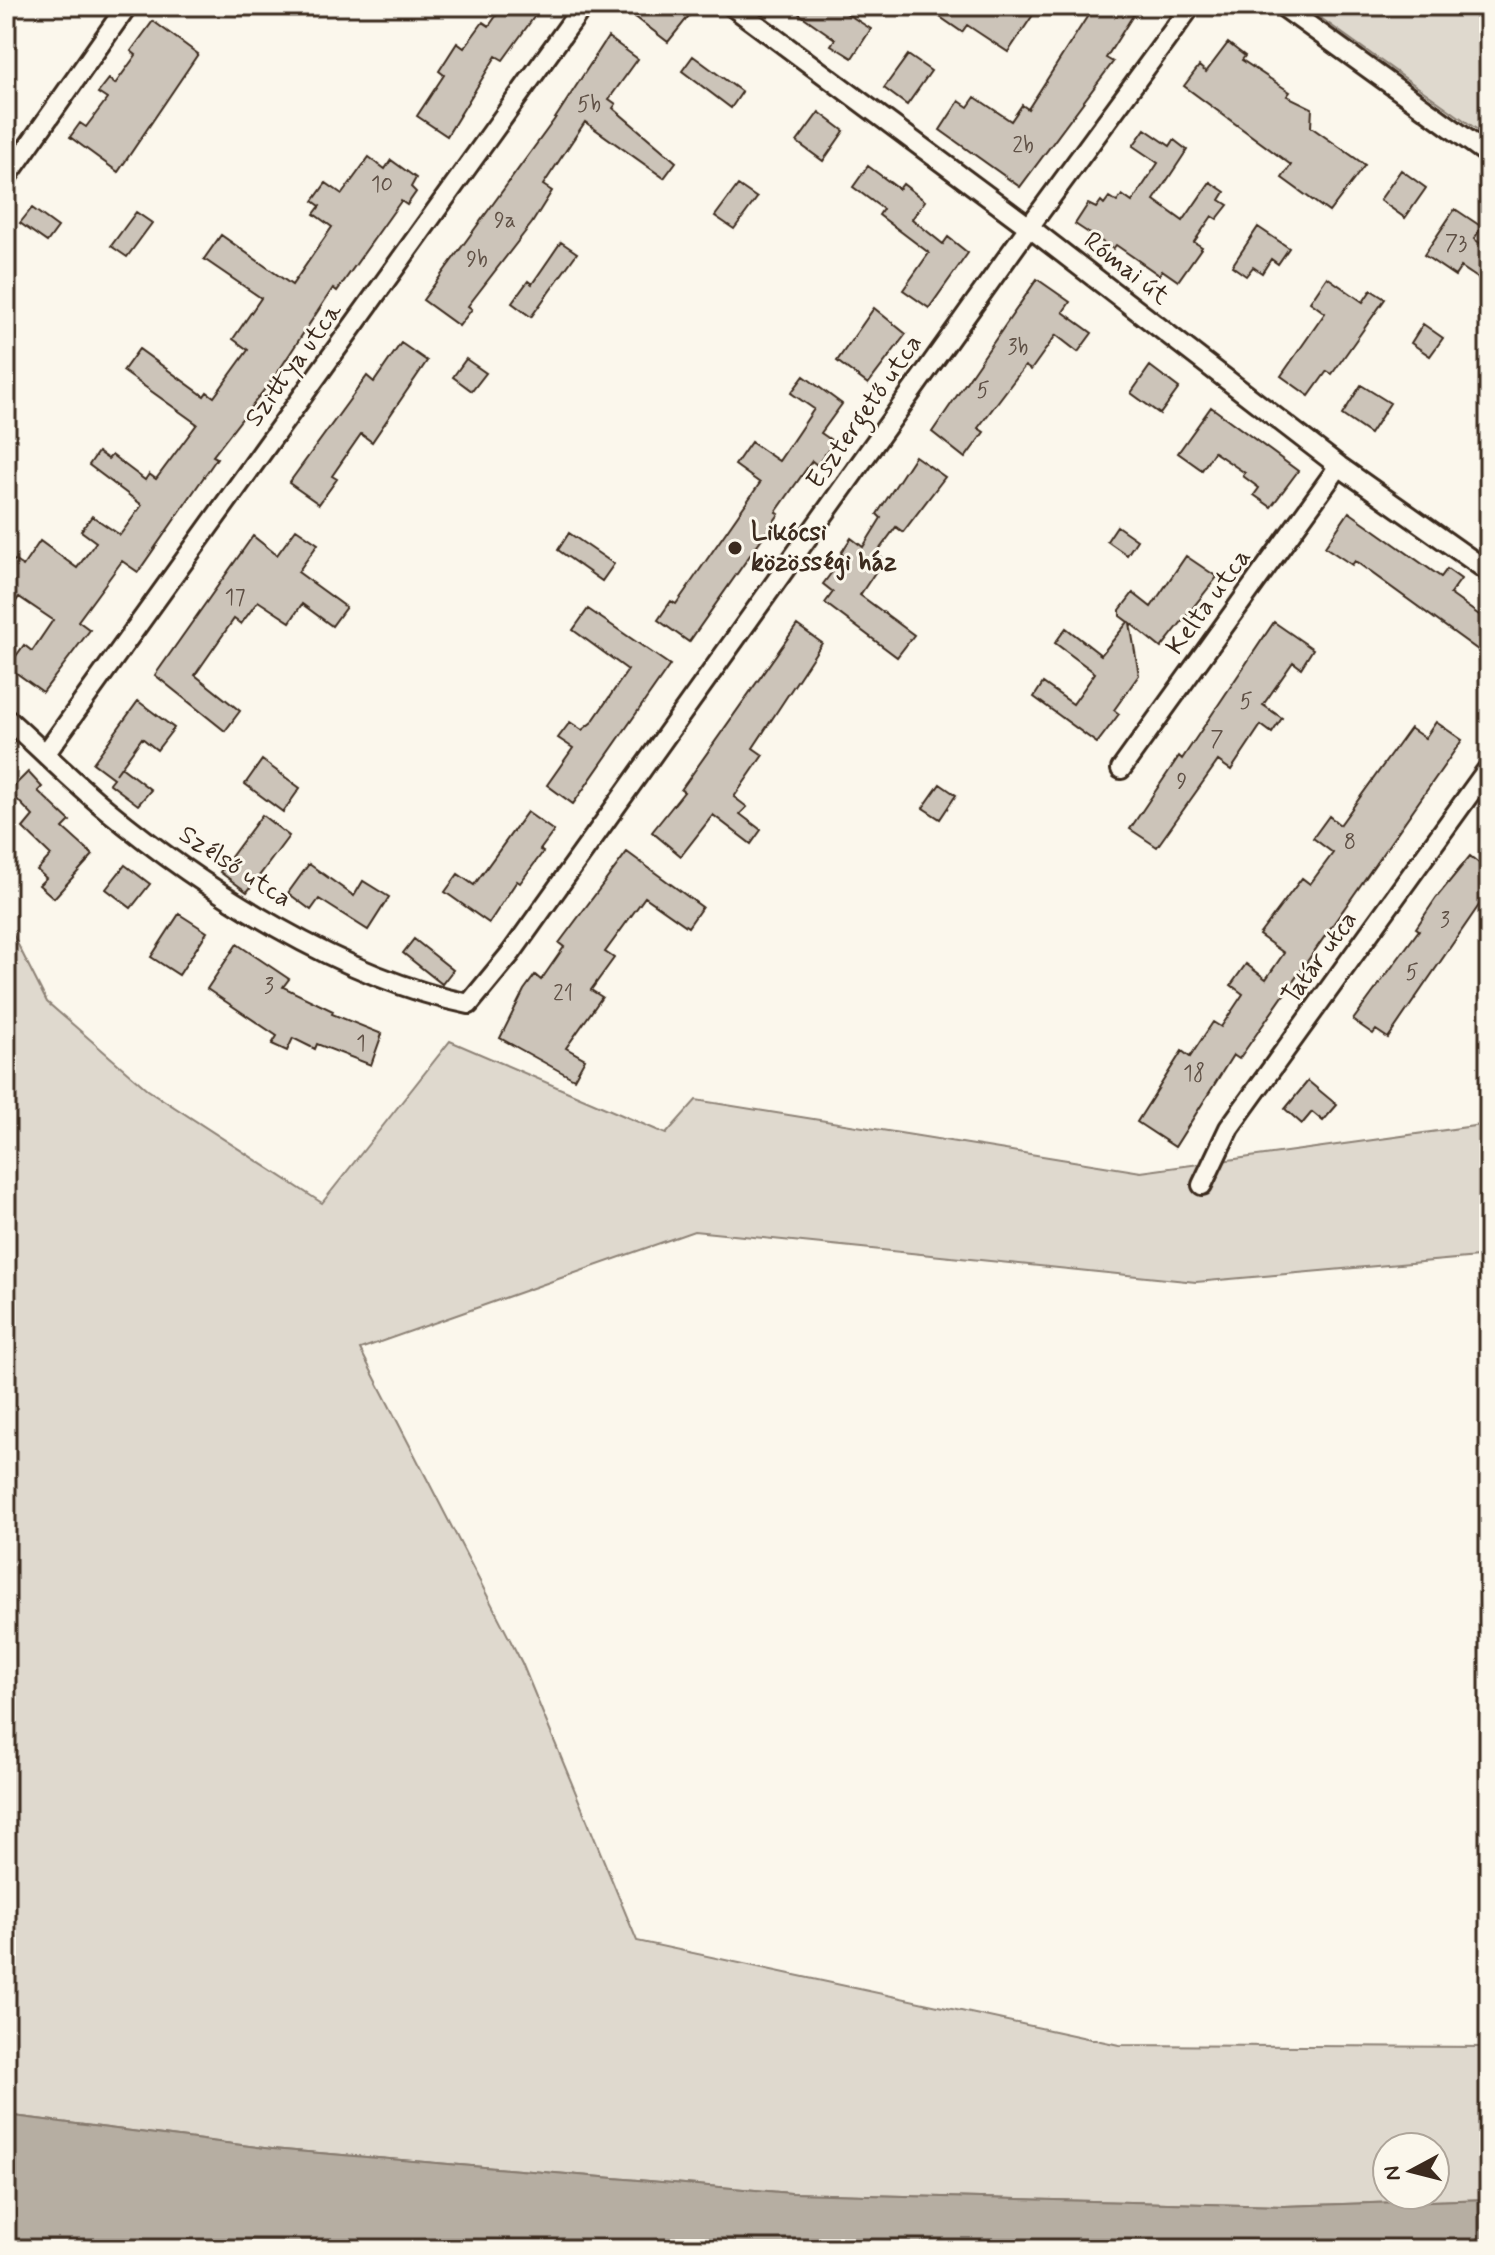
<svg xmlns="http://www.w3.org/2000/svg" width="1495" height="2255" viewBox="0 0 1495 2255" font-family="Mynerve,sans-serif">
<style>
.green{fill:#dfd9ce;stroke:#8d8276;stroke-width:2;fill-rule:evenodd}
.water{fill:#b6aea2;stroke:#85796d;stroke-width:2}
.building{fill:#ccc4b9;stroke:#3b2a1e;stroke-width:2}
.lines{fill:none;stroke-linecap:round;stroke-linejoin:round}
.street-casing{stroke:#3b2a1e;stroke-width:24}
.street{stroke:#fbf7ec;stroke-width:18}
.poi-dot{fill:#3b2a1e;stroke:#fbf7ec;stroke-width:3}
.labels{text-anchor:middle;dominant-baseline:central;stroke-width:6;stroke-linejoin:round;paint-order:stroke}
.number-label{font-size:22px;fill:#5f5045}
.street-label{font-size:26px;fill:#3b2a1e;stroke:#fbf7ec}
.poi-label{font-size:26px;font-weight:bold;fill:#3b2a1e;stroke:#fbf7ec;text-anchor:start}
</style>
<rect width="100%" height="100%" fill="#fbf7ec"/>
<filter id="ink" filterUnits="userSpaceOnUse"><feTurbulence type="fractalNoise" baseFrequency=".0125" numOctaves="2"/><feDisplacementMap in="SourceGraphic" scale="16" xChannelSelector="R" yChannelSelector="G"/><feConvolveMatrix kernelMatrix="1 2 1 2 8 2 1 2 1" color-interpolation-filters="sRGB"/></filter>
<g filter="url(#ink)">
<path class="green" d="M1304 6H1489V138Z
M6 921 47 1002 148 1090 322 1203 450 1041 666 1134 696 1100 1141 1172 1489 1124V1256L1196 1282 694 1231 360 1349 522 1663 637 1941 1119 2045 1489 2047V2199L1284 2206 791 2193 272 2149 6 2115ZM1387 2147H1435V2195H1387Z"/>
<path class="water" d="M6 2115 272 2149 791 2193 1284 2206 1489 2199V2249H6Z"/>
<path class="building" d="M503 6H542L503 60 496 56 447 136 417 116 444 75 439 71 457 43 464 48 483 22 489 26Z
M621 6H677L689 16 668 42Z
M788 6H835L871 29 852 58 831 45 835 39Z
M924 6H1039L1008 52 967 25 962 32Z
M1094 6H1139L1106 58 1113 62 1020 187 940 130 959 101 968 107 975 97 1011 121 1022 105 1028 109Z
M153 21 198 54 118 172 70 137 80 123 86 127 107 99 98 93 109 79 115 84 136 55 131 51Z
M608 37 638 59 609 99 616 104 613 108 676 162 664 178 585 122 543 185 552 191 532 223 468 306 472 309 459 326 423 300 554 120Z
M1228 43 1245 56 1242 60 1290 92 1287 96 1312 108 1311 127 1365 165 1329 212 1282 178 1291 165 1184 86 1199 66 1206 72Z
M908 55 931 71 907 105 884 88Z
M693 56 742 92 731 108 682 71Z
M819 112 844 131 823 161 797 142Z
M1145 129 1170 146 1174 140 1187 150 1154 200 1183 221 1210 182 1225 192 1220 200 1228 205 1217 219 1212 216 1194 242 1202 247 1178 281 1162 270 1159 275 1116 245 1113 249 1075 224 1088 204 1096 208 1101 201 1104 204 1109 197 1117 202 1122 195 1132 202 1158 163 1133 146Z
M369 157 385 169 391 160 416 178 411 187 416 192 407 205 401 201 337 291 333 288 278 372 213 456 217 458 138 572 122 561 78 621 90 630 43 692 8 667 24 645 32 651 53 620 19 597 6 616V568L12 559 23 566 40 541 77 568 96 542 81 531 92 516 120 535 142 505 89 465 98 452 108 459 112 455 145 480 149 474 156 479 197 424 123 371 139 349 204 396 207 392 214 397 248 350 233 339 261 298 204 259 221 235 292 285 332 227 314 214 320 206 313 201 326 183 342 194Z
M868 166 899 189 903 184 925 201 912 219 943 244 948 237 968 253 929 308 903 290 929 253 879 215 883 209 853 187Z
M1401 170 1426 188 1405 218 1380 200Z
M738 185 757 198 734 229 715 216Z
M32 208 58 227 47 242 20 223Z
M1455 209 1482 227 1474 239 1489 249V265L1479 279 1461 267 1455 276 1424 255Z
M136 212 152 223 127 257 111 246Z
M1258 227 1289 248 1278 264 1271 259 1262 273 1253 267 1246 276 1232 266Z
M561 242 577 253 531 317 512 303 528 281 532 284Z
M1327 277 1363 302 1371 290 1385 299 1332 374 1327 371 1309 396 1281 376 1325 313 1310 302Z
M1037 279 1070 302 1063 312 1092 333 1078 352 1056 335 1031 370 1025 366 978 428 984 432 965 458 932 432Z
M874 308 906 334 868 384 837 361Z
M1423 324 1443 338 1430 356 1411 343Z
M401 343 427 361 372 442 361 434 332 476 337 479 319 504 289 483 367 376 374 382Z
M466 359 486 373 472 391 453 377Z
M1150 366 1179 388 1160 414 1131 393Z
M804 376 842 404 821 433 834 442 817 465 812 461 776 512 779 514 689 642 658 620 671 601 676 604 760 483 735 465 751 442 779 461 814 409 791 393Z
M1361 385 1390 403 1370 434 1342 415Z
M1211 407 1298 471 1271 507 1254 495 1259 488 1243 476 1245 473 1214 452 1202 470 1178 453Z
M915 456 945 477 903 532 896 527 876 554 884 559 860 595 914 635 897 657 825 603 833 592 823 584 844 556 841 553 851 538 863 547 881 518 877 514Z
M1349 512 1441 577 1447 569 1461 579 1450 594 1489 622V658L1355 561 1352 565 1325 547Z
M1117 526 1137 540 1127 555 1107 541Z
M296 529 318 544 298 572 346 607 332 626 302 604 290 622 258 601 241 624 234 619 195 675 240 711 225 731 155 675 253 536 277 555Z
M569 533 614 564 602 581 558 550Z
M1186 556 1217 577 1161 648 1130 623 1139 675 1114 710 1119 714 1097 743 1034 697 1043 683 1073 704 1095 673 1055 643 1066 628 1101 655 1128 622 1120 616V610L1133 593 1151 607Z
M588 609 670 665 573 804 547 785 573 748 558 738 570 722 582 730 592 722 628 670 573 630Z
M1274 622 1313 649 1301 668 1293 662 1263 705 1282 718 1272 733 1261 725 1231 770 1218 761 1157 847 1130 829 1179 756 1182 759Z
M797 625 822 643 753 748 763 755 734 797 747 807 740 814 761 830 751 844 713 815 681 856 652 832 684 792 681 790Z
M138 701 174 728 157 750 142 738 116 774 121 767 151 790 138 805 109 783 113 778 93 763Z
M1436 722 1462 740 1239 1059 1233 1055 1175 1147 1137 1122 1182 1051 1190 1057 1213 1022 1221 1027 1243 994 1231 985 1246 964 1266 979 1284 953 1259 935 1302 878 1310 884 1333 853 1313 838 1329 816 1340 825 1410 728 1425 738Z
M262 760 300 788 283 812 245 784Z
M28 772 42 787 38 791 70 821 63 828 93 855 54 898 39 885 46 878 37 870 51 855 23 828 33 816 9 791Z
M940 784 956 795 940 819 923 808Z
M527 812 554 831 540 850 543 852 520 883 517 881 489 923 445 892 458 874 474 885Z
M262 815 289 836 247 892 220 872Z
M627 852 702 907 688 927 645 897 605 952 614 958 591 990 602 997 566 1048 585 1059 574 1079 500 1038 524 990 535 975 541 980 564 947 559 943Z
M1470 856 1489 871V907L1482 901 1388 1038 1376 1030 1373 1034 1353 1020 1419 930 1416 928 1436 898Z
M309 864 354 896 363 881 389 897 368 930 319 899 311 910 288 893Z
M125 865 150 884 131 908 106 889Z
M179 914 207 932 179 975 151 957Z
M414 939 453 970 442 984 403 953Z
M237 944 289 979 283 987 333 1011 332 1014 382 1034 371 1065 317 1044 315 1049 293 1038 287 1051 272 1044 277 1036 207 989Z
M1308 1081 1337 1105 1323 1121 1312 1112 1302 1124 1285 1109Z"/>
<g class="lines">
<g class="street-casing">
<path id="street" d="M732 6 1029 227 1339 466 1489 572
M1282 6 1489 155
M6 178 127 6
M6 718C40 748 71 780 106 809 204 890 342 978 469 1004L511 953 1029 227 1191 6
M46 753 583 6
M1121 769 1339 466
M1202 1185 1229 1128 1489 767"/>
</g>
<use href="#street" class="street"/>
</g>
</g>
<circle class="poi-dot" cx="735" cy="548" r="8"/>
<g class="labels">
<g class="number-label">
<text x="589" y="105">5b</text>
<text x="1023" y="146">2b</text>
<text x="382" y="185">10</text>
<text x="505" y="221">9a</text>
<text x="1456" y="244">73</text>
<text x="477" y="260">9b</text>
<text x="1018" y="348">3b</text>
<text x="983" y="391">5</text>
<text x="235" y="598">17</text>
<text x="1246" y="702">5</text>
<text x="1217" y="740">7</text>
<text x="1182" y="782">9</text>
<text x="1350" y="843">8</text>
<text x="1445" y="921">3</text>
<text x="1412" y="973">5</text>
<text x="269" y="987">3</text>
<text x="563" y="994">21</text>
<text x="361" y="1044">1</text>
<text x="1194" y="1074">18</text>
</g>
<g class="street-label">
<text transform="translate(1126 269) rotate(38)">Római út</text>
<text transform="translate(294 365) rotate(-54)">Szittya utca</text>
<text transform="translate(865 412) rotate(-55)">Esztergető utca</text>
<text transform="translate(1209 602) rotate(-54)">Kelta utca</text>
<text transform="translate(235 867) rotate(33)">Szélső utca</text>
<text transform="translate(1320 958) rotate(-54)">Tatár utca</text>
</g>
<g class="poi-label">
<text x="751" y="533">Likócsi<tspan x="751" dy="30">közösségi ház</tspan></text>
</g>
</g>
<rect width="1495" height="2255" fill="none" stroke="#fbf7ec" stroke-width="32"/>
<rect x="16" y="16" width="1463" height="2223" fill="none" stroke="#3b2a1e" stroke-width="3" filter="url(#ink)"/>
<g transform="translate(1411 2171) rotate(263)"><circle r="38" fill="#fbf7ec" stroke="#aea59a" stroke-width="2"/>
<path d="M0-6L14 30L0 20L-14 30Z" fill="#3b2a1e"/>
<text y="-12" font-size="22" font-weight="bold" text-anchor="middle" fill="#3b2a1e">N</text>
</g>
</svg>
